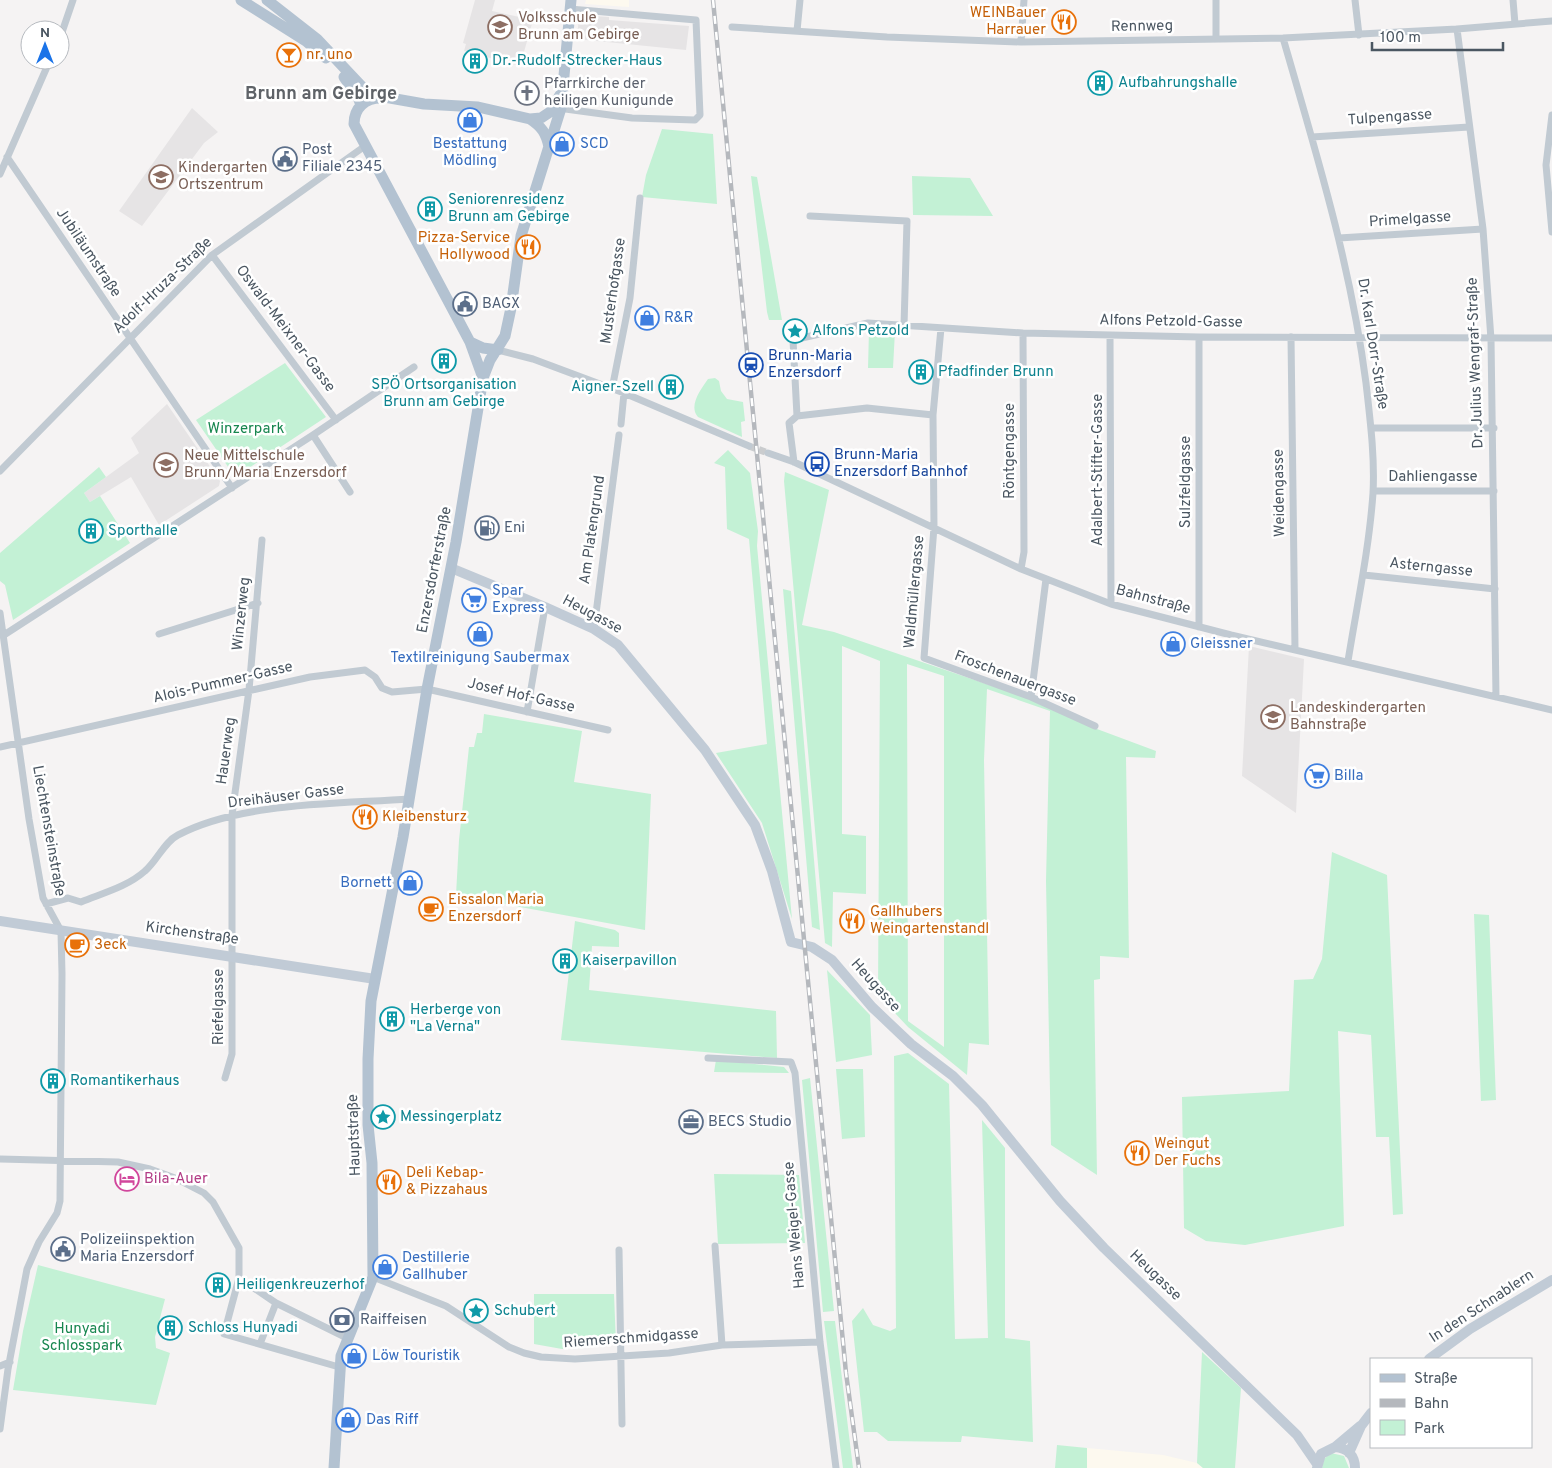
<svg xmlns="http://www.w3.org/2000/svg" width="1552" height="1468" viewBox="0 0 1552 1468" font-family="Overpass,sans-serif">
<style>
.commercial{fill:#fdf9ef}
.education{fill:#e6e4e5}
.green{fill:#c3f1d5;fill-rule:evenodd}
.lines{fill:none;stroke-linecap:round;stroke-linejoin:round}
.street-tunnel{stroke:#caccce;stroke-width:7;stroke-dasharray:7 3.5;stroke-linecap:butt}
.street{stroke:#c1cad2;stroke-width:7}
.secondary{stroke:#c1cbd6;stroke-width:10}
.primary{stroke:#b3c2d1;stroke-width:11}
.rail-casing{stroke:#b5b8bd;stroke-width:4.5}
.rail{stroke:#fff;stroke-width:2.5;stroke-dasharray:8;stroke-linecap:butt}
.labels{text-anchor:middle;dominant-baseline:central;stroke-width:5;stroke-linejoin:round;paint-order:stroke}
.food-label{font-size:15px;fill:#c56008;stroke:#fff;text-anchor:start}
.education-label{font-size:15px;fill:#785e54;stroke:#fff;text-anchor:start}
.street-label{font-size:15px;fill:#4a5661;stroke:#fff}
.culture-label{font-size:15px;fill:#0d838f;stroke:#fff;text-anchor:start}
.worship-label{font-size:15px;fill:#5b616d;stroke:#fff;text-anchor:start}
.shop-label{font-size:15px;fill:#366cbe;stroke:#fff;text-anchor:start}
.service-label{font-size:15px;fill:#4e5e75;stroke:#fff;text-anchor:start}
.transit-label{font-size:15px;fill:#164399;stroke:#fff;text-anchor:start}
.park-label{font-size:15px;fill:#17864f;stroke:#fff}
.hotel-label{font-size:15px;fill:#b23c85;stroke:#fff;text-anchor:start}
.quarter-label{font-size:18px;font-weight:bold;fill:#5f6368;stroke:#fff}
</style>
<rect width="100%" height="100%" fill="#f5f3f3"/>
<path class="commercial" d="M586 0H629V7L585 4Z
M1087 1448 1163 1455 1197 1463 1203 1468H1087Z"/>
<path class="education" d="M475 0H495L492 11 533 20 520 66 464 51 466 44 463 43Z
M579 15 609 17V20L689 26 686 50 577 39Z
M192 108 218 132 204 143 142 226 119 211Z
M167 404 220 481 219 486 159 525 131 477 90 502 84 493 139 453 131 438Z
M1249 646 1304 659 1296 813 1242 776Z"/>
<path class="green" d="M662 129 713 134 717 204 642 197 646 175Z
M751 176 757 177 782 320H769L767 312Z
M912 176 970 178 993 216 913 215Z
M869 330 895 331 893 368H868Z
M285 363 326 417 235 477 196 420Z
M715 378 719 381 721 391 727 399 743 402 745 421 741 422 742 437 698 417C688 406 701 389 708 379Z
M728 450 750 473 758 531 757 546 792 919 762 823 716 753 767 744 749 539 727 529 725 467 714 463Z
M99 467 106 477 84 493 90 502 100 496 130 543 13 620 5 585 0 581V553Z
M785 472 829 490 802 625 834 632 1033 700 1097 729 1156 751 1155 758 1126 757 1129 958 1100 956V979L1094 980 1097 1175 1051 1145 1046 881 1050 711 987 689 984 760 989 1045 969 1043 967 1075 908 1027 878 995 880 661 842 646V834L866 836V894L833 892 832 947 825 943 784 481ZM907 664 944 676V1047L908 1021Z
M783 589 791 591 820 930 812 927Z
M484 714 582 731 574 782 651 794 645 930 456 895 459 840 469 747H474L477 733H482Z
M1332 852 1387 875 1403 1214 1393 1215 1389 1137H1376L1371 1035 1338 1031 1344 1226 1245 1245 1206 1241 1184 1228 1182 1097 1289 1091 1294 980 1313 979 1322 959Z
M1474 914 1489 915 1496 1100 1481 1101Z
M575 921 615 930 619 933V947L592 946 589 990 776 1011 777 1058 561 1040Z
M827 970 870 1015 872 1055 836 1062Z
M908 1053 949 1084 955 1339 988 1338 982 1120 1005 1148V1338L1030 1341 1033 1442 962 1436 961 1442 888 1441 877 1432H864L852 1321 863 1308 873 1325 890 1331 896 1328 894 1056Z
M716 1060 784 1067 789 1073 714 1072Z
M836 1069H863L865 1137 842 1139Z
M810 1078 834 1311 823 1312 802 1080Z
M714 1174 799 1175 805 1243 718 1244Z
M38 1265 165 1299 155 1337 156 1348 170 1353 156 1405 13 1390 23 1331Z
M614 1294 616 1344 562 1349 534 1344V1294Z
M824 1321H835L853 1468H843Z
M1202 1352 1241 1388 1235 1468H1203L1197 1463Z
M1057 1445 1087 1448V1468H1055Z
M1331 1453 1344 1456 1349 1468H1322L1324 1459Z"/>
<g class="lines">
<path class="street-tunnel" d="M749 446 768 453"/>
<path class="street" d="M1216 0V39
M1355 0 1359 35
M1513 0 1515 24
M732 27 887 37 1021 42 1283 38 1457 29 1552 21
M1457 29 1483 229 1491 339 1496 697
M797 31 800 0
M60 38 73 0
M1283 38C1316 152 1351 266 1366 383 1370 419 1375 457 1373 493 1369 550 1357 605 1348 661
M1021 42 1024 0
M558 108 632 118 695 120 700 115 696 20 570 9
M1552 115 1546 165 1552 232
M1312 137 1469 127
M7 157 232 488
M0 174 50 60
M810 216 907 221 904 326
M1339 238 1483 229
M212 255 336 420
M941 328 933 415 934 527 924 658 1031 697 1095 726
M1110 335 1111 604
M1291 337 1295 649
M498 350 533 359 624 393 749 446
M612 389 630 298 640 198
M797 416 793 340 868 323 1023 333 1199 337 1552 338
M797 416 867 408 933 415
M621 424 624 393
M1372 428H1494
M313 435 350 492
M768 453 794 462 1021 569 1111 604 1231 635 1552 710
M794 462 789 423 797 416
M0 471 212 255 365 146
M1373 491H1494
M1021 569 1024 552 1023 333
M1364 575 1495 589
M0 613 29 819 43 898 61 931 62 974 60 1201 57 1213 39 1242 27 1269 8 1369 0 1429
M1199 627V337
M594 629 619 435
M159 634 258 603
M4 635 313 435 414 367
M1031 697 1046 579
M527 712 545 607
M0 747 310 677 365 670 375 677 382 688 392 692 427 689 608 730
M46 904 68 898 81 902C103 893 127 887 145 871 157 861 164 842 178 835 241 802 338 804 409 799
M708 1058 791 1062 795 1073 820 1342 836 1468
M225 1078 232 1054V815L249 690 262 540
M0 1159 118 1162 150 1169 175 1178 204 1193 213 1202 239 1248V1278L276 1303 347 1338
M715 1246 722 1345
M619 1250 622 1424
M373 1277 446 1306 509 1347 524 1353 541 1357 575 1359 669 1353 722 1345 820 1342
M239 1278 224 1334 339 1367
M260 1344 276 1303
M0 1366 10 1362"/>
<path class="secondary" d="M451 568 545 607 594 629 618 645 705 750 755 825 772 871 791 942 812 947 832 960 872 1007 911 1044 953 1076 982 1105 1060 1201 1104 1248 1297 1435 1317 1464
M0 921 375 979
M1429 1359 1470 1329 1552 1280
M1335 1447 1360 1426
M1349 1453 1361 1426 1371 1413
M1317 1468 1321 1454 1335 1447C1348 1448 1355 1456 1355 1468"/>
<path class="primary" d="M241 0 306 41 326 58
M267 0 317 39 366 91 373 95 424 104 478 107 530 119 541 118 550 112 560 95
M344 77 358 97 361 105
M381 98C365 98 354 108 354 124L470 342 483 378
M530 119C542 127 546 133 549 147
M470 342 483 348 498 350
M334 1468 341 1356 373 1277 372 1163 368 1125V1059L371 1001 403 837 427 689 456 542 483 378 490 360 505 336 511 308 521 236 561 108 571 0"/>
<g class="rail-casing">
<path id="rail" d="M713 0 846 1373 859 1468"/>
</g>
<use href="#rail" class="rail"/>
</g>
<defs>
<g id="restaurant-ring" transform="scale(1.25)"><circle r="9.5" fill="#fff" stroke="#e8710a" stroke-width="1.5"/><path d="M-5-6h1v4h1v-4h1v4h1v-4h1v5L-1.5 .5V6h-2V.5L-5-1ZM5-6V6H3V1.5H1.5Q1.5-4 5-6Z" fill="#e8710a"/></g>
<g id="school-ring" transform="scale(1.25)"><circle r="9.5" fill="#fff" stroke="#8d6e63" stroke-width="1.5"/><path d="M0-5L7-2L0 1L-7-2ZM-4 1L0 2.5L4 1V4Q0 6-4 4Z" fill="#8d6e63"/></g>
<g id="bar-ring" transform="scale(1.25)"><circle r="9.5" fill="#fff" stroke="#e8710a" stroke-width="1.5"/><path d="M-6-5H6L.8 .8V4.5H3.5V6h-7V4.5H-.8V.8Z" fill="#e8710a"/></g>
<g id="building-ring" transform="scale(1.25)"><circle r="9.5" fill="#fff" stroke="#0f9aa8" stroke-width="1.5"/><path d="M-4-6H4V6H1V3H-1V6H-4ZM-2.5-4.3h1.7v1.8h-1.7ZM.8-4.3h1.7v1.8H.8ZM-2.5-1h1.7V.8h-1.7ZM.8-1h1.7V.8H.8Z" fill="#0f9aa8"/></g>
<g id="church-ring" transform="scale(1.25)"><circle r="9.5" fill="#fff" stroke="#6b7280" stroke-width="1.5"/><path d="M-1.2-6h2.4v3.5h3.3v2.4h-3.3V6h-2.4V-.1h-3.3v-2.4h3.3Z" fill="#6b7280"/></g>
<g id="shop-ring" transform="scale(1.25)"><circle r="9.5" fill="#fff" stroke="#3f7fe0" stroke-width="1.5"/><path d="M-5-2.5h2.3a2.7 3.5 0 0 1 5.4 0H5L5.5 6h-11ZM-1.5-2.5h3a1.5 2.3 0 0 0-3 0Z" fill="#3f7fe0"/></g>
<g id="civic-ring" transform="scale(1.25)"><circle r="9.5" fill="#fff" stroke="#5c6f8a" stroke-width="1.5"/><path d="M-.6-6.5H3V-4.5H.6V-3L4-1V1h2V6H-6V1h2V-1L-.6-3ZM-1.2 2.5V6h2.4V2.5Z" fill="#5c6f8a"/></g>
<g id="sight-ring" transform="scale(1.25)"><circle r="9.5" fill="#fff" stroke="#0f9aa8" stroke-width="1.5"/><path d="M0-6L1.8-2.2L6-1.7L2.9 1.2L3.7 5.4L0 3.3L-3.7 5.4L-2.9 1.2L-6-1.7L-1.8-2.2Z" fill="#0f9aa8"/></g>
<g id="station-ring" transform="scale(1.25)"><circle r="9.5" fill="#fff" stroke="#1a4fb4" stroke-width="1.5"/><path d="M-3-6H3Q5-6 5-4V2Q5 4 3 4L4.5 6H3L1.5 4h-3L-3 6H-4.5L-3 4Q-5 4-5 2V-4Q-5-6-3-6ZM-3.5-4v3h7v-3ZM-3.5 1v1.5H-2V1ZM2 1v1.5H3.5V1Z" fill="#1a4fb4"/></g>
<g id="bus-ring" transform="scale(1.25)"><circle r="9.5" fill="#fff" stroke="#1a4fb4" stroke-width="1.5"/><path d="M-5-6H5V4H4V6H2V4H-2V6H-4V4H-5ZM-3.5-4V0h7V-4ZM-3.5 1.2v1.5H-2V1.2ZM2 1.2v1.5H3.5V1.2Z" fill="#1a4fb4"/></g>
<g id="fuel-ring" transform="scale(1.25)"><circle r="9.5" fill="#fff" stroke="#5c6f8a" stroke-width="1.5"/><path d="M-5.5-6h7V0h2V4h1.3V-2.5L3-4.5l.8-.8L6-3V5H2.5V1h-1V6h-7ZM-4.2-4.7v3.2H.2V-4.7Z" fill="#5c6f8a"/></g>
<g id="supermarket-ring" transform="scale(1.25)"><circle r="9.5" fill="#fff" stroke="#3f7fe0" stroke-width="1.5"/><path d="M-6-5.5h2.5l.6 2H6L4.5 2H-2.5L-4.4-4H-6ZM-1.5 3.2a1.3 1.3 0 1 0 .1 0ZM3 3.2a1.3 1.3 0 1 0 .1 0Z" fill="#3f7fe0"/></g>
<g id="cafe-ring" transform="scale(1.25)"><circle r="9.5" fill="#fff" stroke="#e8710a" stroke-width="1.5"/><path d="M-5.5-4.5H6V0H3Q3 3.5 0 3.5H-2.5Q-5.5 3.5-5.5 0ZM3-3.2v2h1.7v-2ZM-6 4.5H4V6H-6Z" fill="#e8710a"/></g>
<g id="office-ring" transform="scale(1.25)"><circle r="9.5" fill="#fff" stroke="#5c6f8a" stroke-width="1.5"/><path d="M-6-3h4V-5.5h4V-3h4V5H-6ZM-1-4.5V-3h2v-1.5ZM-6 0V1H6V0Z" fill="#5c6f8a"/></g>
<g id="hotel-ring" transform="scale(1.25)"><circle r="9.5" fill="#fff" stroke="#d1479c" stroke-width="1.5"/><path d="M-6-4.5h1.5V1H6V5H4.5V3h-9V5H-6ZM-4 0a1.8 1.8 0 1 1 3.6 0ZM.5 0V-2.5h3Q6-2.5 6 0Z" fill="#d1479c"/></g>
<g id="bank-ring" transform="scale(1.25)"><circle r="9.5" fill="#fff" stroke="#5c6f8a" stroke-width="1.5"/><path d="M-6-4H6V4H-6ZM0-2.3a2.3 2.3 0 1 0 0 4.6a2.3 2.3 0 1 0 0-4.6Z" fill="#5c6f8a"/></g>
</defs>
<g fill-rule="evenodd">
<use href="#restaurant-ring" x="1064" y="22"/>
<use href="#school-ring" x="500" y="27"/>
<use href="#bar-ring" x="289" y="55"/>
<use href="#building-ring" x="475" y="61"/>
<use href="#building-ring" x="1100" y="83"/>
<use href="#church-ring" x="527" y="93"/>
<use href="#shop-ring" x="470" y="120"/>
<use href="#shop-ring" x="562" y="144"/>
<use href="#civic-ring" x="285" y="159"/>
<use href="#school-ring" x="161" y="177"/>
<use href="#building-ring" x="430" y="209"/>
<use href="#restaurant-ring" x="528" y="247"/>
<use href="#civic-ring" x="465" y="304"/>
<use href="#shop-ring" x="647" y="318"/>
<use href="#sight-ring" x="795" y="331"/>
<use href="#building-ring" x="444" y="361"/>
<use href="#station-ring" x="751" y="365"/>
<use href="#building-ring" x="921" y="372"/>
<use href="#building-ring" x="671" y="387"/>
<use href="#bus-ring" x="817" y="464"/>
<use href="#school-ring" x="166" y="465"/>
<use href="#fuel-ring" x="487" y="528"/>
<use href="#building-ring" x="91" y="531"/>
<use href="#supermarket-ring" x="474" y="600"/>
<use href="#shop-ring" x="480" y="634"/>
<use href="#shop-ring" x="1173" y="644"/>
<use href="#school-ring" x="1273" y="717"/>
<use href="#supermarket-ring" x="1317" y="776"/>
<use href="#restaurant-ring" x="365" y="817"/>
<use href="#shop-ring" x="410" y="883"/>
<use href="#cafe-ring" x="431" y="909"/>
<use href="#restaurant-ring" x="852" y="921"/>
<use href="#cafe-ring" x="77" y="945"/>
<use href="#building-ring" x="565" y="961"/>
<use href="#building-ring" x="392" y="1019"/>
<use href="#building-ring" x="53" y="1081"/>
<use href="#sight-ring" x="383" y="1117"/>
<use href="#office-ring" x="691" y="1122"/>
<use href="#restaurant-ring" x="1137" y="1153"/>
<use href="#hotel-ring" x="127" y="1179"/>
<use href="#restaurant-ring" x="389" y="1182"/>
<use href="#civic-ring" x="63" y="1249"/>
<use href="#shop-ring" x="385" y="1267"/>
<use href="#building-ring" x="218" y="1285"/>
<use href="#sight-ring" x="476" y="1311"/>
<use href="#bank-ring" x="342" y="1320"/>
<use href="#building-ring" x="170" y="1328"/>
<use href="#shop-ring" x="354" y="1356"/>
<use href="#shop-ring" x="348" y="1420"/>
</g>
<g class="labels">
<g class="food-label">
<text x="1046" y="13" text-anchor="end">WEINBauer<tspan x="1046" dy="17">Harrauer</tspan></text>
<text x="306" y="55">nr. uno</text>
<text x="510" y="238" text-anchor="end">Pizza-Service<tspan x="510" dy="17">Hollywood</tspan></text>
<text x="382" y="817">Kleibensturz</text>
<text x="448" y="900">Eissalon Maria<tspan x="448" dy="17">Enzersdorf</tspan></text>
<text x="870" y="912">Gallhubers<tspan x="870" dy="17">Weingartenstandl</tspan></text>
<text x="94" y="945">3eck</text>
<text x="1154" y="1144">Weingut<tspan x="1154" dy="17">Der Fuchs</tspan></text>
<text x="406" y="1173">Deli Kebap-<tspan x="406" dy="17">&amp; Pizzahaus</tspan></text>
</g>
<g class="education-label">
<text x="518" y="18">Volksschule<tspan x="518" dy="17">Brunn am Gebirge</tspan></text>
<text x="178" y="168">Kindergarten<tspan x="178" dy="17">Ortszentrum</tspan></text>
<text x="184" y="456">Neue Mittelschule<tspan x="184" dy="17">Brunn/Maria Enzersdorf</tspan></text>
<text x="1290" y="708">Landeskindergarten<tspan x="1290" dy="17">Bahnstraße</tspan></text>
</g>
<g class="street-label">
<text transform="translate(1142 27) rotate(-1)">Rennweg</text>
<text transform="translate(1390 118) rotate(-4)">Tulpengasse</text>
<text transform="translate(1410 220) rotate(-4)">Primelgasse</text>
<text transform="translate(88 253) rotate(56)">Jubiläumstraße</text>
<text transform="translate(163 286) rotate(-44)">Adolf-Hruza-Straße</text>
<text transform="translate(614 291) rotate(-82)">Musterhofgasse</text>
<text transform="translate(1171 322) rotate(1)">Alfons Petzold-Gasse</text>
<text transform="translate(285 329) rotate(53)">Oswald-Meixner-Gasse</text>
<text transform="translate(1372 344) rotate(81)">Dr. Karl Dorr-Straße</text>
<text transform="translate(1476 363) rotate(-92)">Dr. Julius Wengraf-Straße</text>
<text transform="translate(1010 451) rotate(-90)">Röntgengasse</text>
<text transform="translate(1098 470) rotate(-90)">Adalbert-Stifter-Gasse</text>
<text x="1433" y="477">Dahliengasse</text>
<text transform="translate(1186 482) rotate(-90)">Sulzfeldgasse</text>
<text transform="translate(1280 493) rotate(-91)">Weidengasse</text>
<text transform="translate(593 530) rotate(-82)">Am Platengrund</text>
<text transform="translate(1431 568) rotate(6)">Asterngasse</text>
<text transform="translate(435 570) rotate(-79)">Enzersdorferstraße</text>
<text transform="translate(915 592) rotate(-85)">Waldmüllergasse</text>
<text transform="translate(1153 600) rotate(15)">Bahnstraße</text>
<text transform="translate(242 614) rotate(-84)">Winzerweg</text>
<text transform="translate(592 615) rotate(28)">Heugasse</text>
<text transform="translate(1015 679) rotate(21)">Froschenauergasse</text>
<text transform="translate(223 683) rotate(-13)">Alois-Pummer-Gasse</text>
<text transform="translate(521 696) rotate(13)">Josef Hof-Gasse</text>
<text transform="translate(227 751) rotate(-82)">Hauerweg</text>
<text transform="translate(286 797) rotate(-7)">Dreihäuser Gasse</text>
<text transform="translate(48 831) rotate(80)">Liechtensteinstraße</text>
<text transform="translate(192 934) rotate(8)">Kirchenstraße</text>
<text transform="translate(875 986) rotate(48)">Heugasse</text>
<text transform="translate(219 1007) rotate(-90)">Riefelgasse</text>
<text transform="translate(355 1135) rotate(-92)">Hauptstraße</text>
<text transform="translate(795 1225) rotate(-95)">Hans Weigel-Gasse</text>
<text transform="translate(1155 1276) rotate(44)">Heugasse</text>
<text transform="translate(1482 1307) rotate(-33)">In den Schnablern</text>
<text transform="translate(631 1339) rotate(-4)">Riemerschmidgasse</text>
</g>
<g class="culture-label">
<text x="492" y="61">Dr.-Rudolf-Strecker-Haus</text>
<text x="1118" y="83">Aufbahrungshalle</text>
<text x="448" y="200">Seniorenresidenz<tspan x="448" dy="17">Brunn am Gebirge</tspan></text>
<text x="812" y="331">Alfons Petzold</text>
<text x="938" y="372">Pfadfinder Brunn</text>
<text x="444" y="385" text-anchor="middle">SPÖ Ortsorganisation<tspan x="444" dy="17">Brunn am Gebirge</tspan></text>
<text x="654" y="387" text-anchor="end">Aigner-Szell</text>
<text x="108" y="531">Sporthalle</text>
<text x="582" y="961">Kaiserpavillon</text>
<text x="410" y="1010">Herberge von<tspan x="410" dy="17">"La Verna"</tspan></text>
<text x="70" y="1081">Romantikerhaus</text>
<text x="400" y="1117">Messingerplatz</text>
<text x="236" y="1285">Heiligenkreuzerhof</text>
<text x="494" y="1311">Schubert</text>
<text x="188" y="1328">Schloss Hunyadi</text>
</g>
<g class="worship-label">
<text x="544" y="84">Pfarrkirche der<tspan x="544" dy="17">heiligen Kunigunde</tspan></text>
</g>
<g class="shop-label">
<text x="470" y="144" text-anchor="middle">Bestattung<tspan x="470" dy="17">Mödling</tspan></text>
<text x="580" y="144">SCD</text>
<text x="664" y="318">R&amp;R</text>
<text x="492" y="591">Spar<tspan x="492" dy="17">Express</tspan></text>
<text x="1190" y="644">Gleissner</text>
<text x="480" y="658" text-anchor="middle">Textilreinigung Saubermax</text>
<text x="1334" y="776">Billa</text>
<text x="392" y="883" text-anchor="end">Bornett</text>
<text x="402" y="1258">Destillerie<tspan x="402" dy="17">Gallhuber</tspan></text>
<text x="372" y="1356">Löw Touristik</text>
<text x="366" y="1420">Das Riff</text>
</g>
<g class="service-label">
<text x="302" y="150">Post<tspan x="302" dy="17">Filiale 2345</tspan></text>
<text x="482" y="304">BAGX</text>
<text x="504" y="528">Eni</text>
<text x="708" y="1122">BECS Studio</text>
<text x="80" y="1240">Polizeiinspektion<tspan x="80" dy="17">Maria Enzersdorf</tspan></text>
<text x="360" y="1320">Raiffeisen</text>
</g>
<g class="transit-label">
<text x="768" y="356">Brunn-Maria<tspan x="768" dy="17">Enzersdorf</tspan></text>
<text x="834" y="455">Brunn-Maria<tspan x="834" dy="17">Enzersdorf Bahnhof</tspan></text>
</g>
<g class="park-label">
<text x="246" y="429">Winzerpark</text>
<text x="82" y="1329">Hunyadi<tspan x="82" dy="17">Schlosspark</tspan></text>
</g>
<g class="hotel-label">
<text x="144" y="1179">Bila-Auer</text>
</g>
<g class="quarter-label">
<text x="321" y="94">Brunn am Gebirge</text>
</g>
</g>
<rect x="1370" y="1358" width="162" height="90" fill="#ffffff" stroke="#b7bbc0"/>
<rect x="1380" y="1374" width="25" height="8" fill="#b3c2d1" stroke="#b7bbc0"/>
<text x="1414" y="1383" font-size="15" fill="#4a5661">Straße</text>
<rect x="1380" y="1399" width="25" height="8" fill="#b5b8bd" stroke="#b7bbc0"/>
<text x="1414" y="1408" font-size="15" fill="#4a5661">Bahn</text>
<rect x="1380" y="1420" width="25" height="15" fill="#c3f1d5" stroke="#b7bbc0"/>
<text x="1414" y="1433" font-size="15" fill="#4a5661">Park</text>
<g transform="translate(45 45)"><circle r="24" fill="#ffffff" stroke="#b7bbc0"/>
<path d="M0-4L9 19L0 12L-9 19Z" fill="#1a73e8"/>
<text y="-8" font-size="14" font-weight="bold" text-anchor="middle" fill="#4a5661">N</text>
</g>
<path d="M1372 42v8h131v-8" fill="none" stroke="#4a5661" stroke-width="2.5"/>
<text x="1380" y="42" font-size="15" fill="#4a5661" stroke="#ffffff" stroke-width="4" paint-order="stroke">100 m</text>
</svg>
